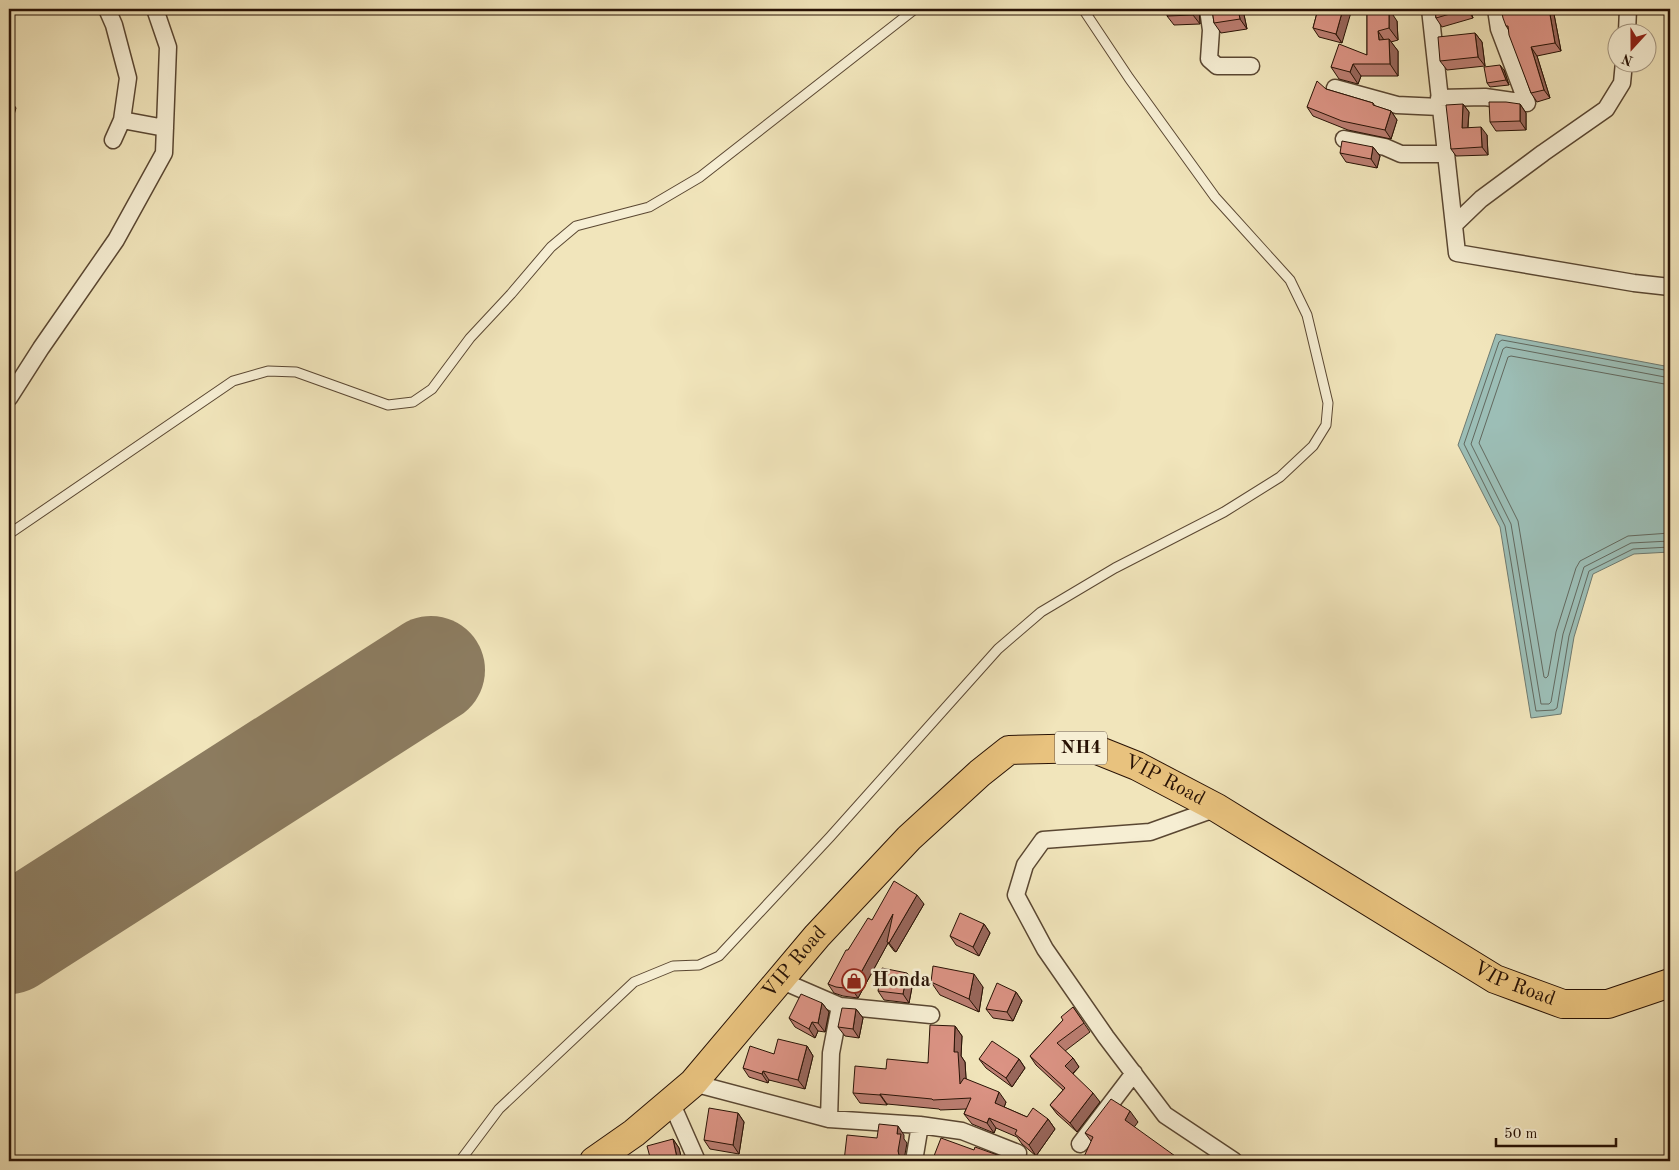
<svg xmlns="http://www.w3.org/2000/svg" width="1679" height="1170" viewBox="0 0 1679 1170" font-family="'Old Standard TT',serif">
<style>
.water{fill:#9cbeb6;stroke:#6e796f}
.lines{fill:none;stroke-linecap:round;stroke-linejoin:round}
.shore{stroke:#62685e;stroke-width:1}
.runway{stroke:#8c7c60;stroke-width:108}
.service-casing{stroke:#5a4732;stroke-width:11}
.minor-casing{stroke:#5a4732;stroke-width:19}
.trunk-casing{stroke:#281205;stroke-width:30}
.service{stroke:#f6eed3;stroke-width:9}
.minor{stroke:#f6eed3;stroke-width:16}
.trunk{stroke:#e8c27e;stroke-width:28}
.wall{fill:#bc7e72;stroke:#281205}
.shaded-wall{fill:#99675c;stroke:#281205}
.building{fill:#db9384;stroke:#281205}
.labels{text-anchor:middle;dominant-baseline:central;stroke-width:5;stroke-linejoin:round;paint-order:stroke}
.shield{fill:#f6eed3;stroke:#665443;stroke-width:1}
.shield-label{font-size:19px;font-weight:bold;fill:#281205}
.street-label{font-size:20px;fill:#281205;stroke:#f6eed3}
.poi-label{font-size:20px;font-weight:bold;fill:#281205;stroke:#f6eed3;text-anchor:start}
</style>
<rect width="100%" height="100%" fill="#f1e5bb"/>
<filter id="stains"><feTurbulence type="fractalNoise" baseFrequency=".004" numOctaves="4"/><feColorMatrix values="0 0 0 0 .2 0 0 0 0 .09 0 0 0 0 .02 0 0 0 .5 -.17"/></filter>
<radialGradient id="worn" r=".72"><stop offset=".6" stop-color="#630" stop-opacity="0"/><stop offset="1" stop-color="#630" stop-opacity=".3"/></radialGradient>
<path class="water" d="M1496 334 1670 367V552L1634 554 1593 574 1574 637 1561 714 1531 718 1500 527 1458 445Z"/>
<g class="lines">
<path class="shore" d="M1670 371 1502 340 1499 342 1464 444 1505 526 1536 711 1554 710 1557 708 1569 636 1589 571 1633 549 1670 547
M1670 378 1506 347 1503 349 1471 444 1511 524 1541 704H1549L1551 702 1563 634 1584 567 1631 543 1670 541
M1670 385 1511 356 1508 357 1479 443 1518 521 1544 677 1546 678 1548 676 1556 632 1576 568 1580 561 1628 536 1670 533"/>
<path class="runway" d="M9 940 431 670"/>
<g class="service-casing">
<path id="service" d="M9 534 233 381 268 371 296 372 388 405 413 402 432 389 470 338 511 294 551 247 576 226 649 207 700 177 915 9
M460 1161 499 1109 634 982 673 966 699 965 719 956 830 837 998 649 1041 612 1115 568 1224 512 1280 477 1313 446 1326 425 1328 403 1307 315 1290 280 1215 197 1129 78 1083 9"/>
</g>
<g class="minor-casing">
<path id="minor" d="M107 9 114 25 128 78 122 120 113 140
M1208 9 1211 30 1209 59 1217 66H1251
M1430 9 1457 253 1634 283 1670 287
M1627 32 1628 9
M1335 88 1397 105 1440 107
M1439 98 1485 97 1527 103 1499 29 1496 9
M122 120 165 128
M1344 139 1385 147 1401 154H1446
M1454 225 1481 199 1543 153 1606 109 1622 83 1624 62
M9 398 41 348 116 240 164 153 168 47 155 9
M1217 808 1150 832 1043 840 1025 865 1016 895 1045 949 1106 1037 1165 1115 1234 1161
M780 980 840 1006 931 1015
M693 1083 829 1119 920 1125 962 1131 1018 1153
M671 1102 697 1161
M829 1119 831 1053 840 1006
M1080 1144 1134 1073
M914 1161 920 1125"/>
</g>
<g class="trunk-casing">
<g id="trunk">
<path id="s1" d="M594 1161 634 1133 693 1083 817 936 909 838 980 773 1009 750 1092 748 1137 766 1217 808 1495 979 1563 1004H1608L1670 983"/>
</g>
</g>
<use href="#service" class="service"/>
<use href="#minor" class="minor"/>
<use href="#trunk" class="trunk"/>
</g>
<path class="wall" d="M1199 9 1200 24 1174 25 1167 16Z
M1212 9H1246V10H1243L1247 29 1221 33 1214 23Z
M1318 9 1342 43 1319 37 1313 28Z
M1367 9 1397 21 1398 40 1391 42 1398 51V76H1361L1358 84 1339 79 1331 67 1367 55Z
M1435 9H1470L1473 18 1442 27 1436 18Z
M1553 9 1561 51 1537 56 1550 98 1537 102 1531 93 1509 30 1506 26Z
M1475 33 1482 42 1485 66 1447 70 1440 61Z
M1504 70 1509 85 1490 87 1487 83Z
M1326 89 1373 103 1375 106 1391 111 1397 120 1391 139 1348 130 1313 116 1307 107Z
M1463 104 1469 112 1468 128 1487 135 1488 155 1456 156 1451 149Z
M1520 104 1526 113V130L1496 131 1490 122Z
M1373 147 1380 156 1377 168 1346 162 1340 153Z
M924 904 896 952 894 951 888 943 858 998 843 996 834 993 828 984 848 950 872 920Z
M984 924 990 933 979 956 956 945 950 936Z
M913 982 909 1003 884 1000 878 991Z
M931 982 983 987 979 1012 940 995Z
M1016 992 1022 1001 1013 1021 993 1018 986 1009Z
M822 1003 829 1012 825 1032 818 1031 815 1038 795 1027 789 1018Z
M1073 1007 1090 1032 1065 1051 1073 1058 1079 1067 1073 1074 1100 1102 1077 1132 1057 1114 1050 1105 1063 1090 1036 1065 1030 1056 1063 1020Z
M856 1009 863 1018 859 1038 845 1036 838 1027Z
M955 1026 962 1036 961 1056 965 1062 966 1079 1006 1102 1004 1107 1027 1117 1048 1119 1055 1129 1036 1156 1022 1144 1017 1137 996 1128 994 1133 972 1124 964 1114 966 1109 940 1110 939 1109 887 1104V1105L860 1103 853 1093 886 1069 928 1063Z
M807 1046 813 1056 805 1089 769 1080 768 1083 749 1077 743 1068 774 1054Z
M979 1059H1019L1025 1068 1012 1087 986 1068Z
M738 1113 744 1122 739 1154 710 1149 704 1140Z
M1138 1122 1091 1141 1085 1133Z
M673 1139 679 1148 682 1161H651Z"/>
<path class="shaded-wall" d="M1193 9H1199L1200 24 1193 15Z
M1238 9H1243V10L1247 29 1240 19Z
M1343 9H1352L1342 43 1336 34Z
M1389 9 1397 21 1398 40 1389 28Z
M1467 9H1470L1473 18Z
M1549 9H1553L1561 51 1555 43Z
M1378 31 1386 43 1379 40Z
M1475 33 1482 42 1485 66 1478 57Z
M1389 39 1398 51V76L1390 64Z
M1531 47 1537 56 1550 98 1544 90Z
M1353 64 1361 76 1358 84 1350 72Z
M1500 65 1504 70 1509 85 1506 80Z
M9 98 16 108 9 132Z
M1463 104 1469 112 1467 136 1462 128Z
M1520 104 1526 113V130L1520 121Z
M1391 111 1397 120 1391 139 1385 130Z
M1481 127 1487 135 1488 155 1482 147Z
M1373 147 1380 156 1377 168 1371 159Z
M917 895 924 904 896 952 889 943Z
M893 914 899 923 858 998 852 989Z
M984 924 990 933 979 956 973 947Z
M907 973 913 982 909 1003 903 994Z
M974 974 983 987 979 1012 969 999Z
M1016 992 1022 1001 1013 1021 1007 1012Z
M822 1003 829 1012 825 1032 818 1023Z
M856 1009 863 1018 859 1038 853 1029Z
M812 1022 818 1031 815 1038 809 1029Z
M955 1026 962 1036 961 1056 965 1062 967 1094 960 1084 954 1052Z
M807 1046 813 1056 805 1089 798 1080Z
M1073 1058 1079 1067 1071 1075 1065 1066Z
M1019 1059 1025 1068 1012 1087 1006 1078Z
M763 1071 769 1080 768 1083 762 1074Z
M999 1092 1006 1102 1002 1113 995 1103Z
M1093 1093 1100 1102 1077 1132 1070 1123Z
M880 1094 887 1104V1105L880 1095Z
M1130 1111 1138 1122 1132 1130 1125 1120Z
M738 1113 744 1122 739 1154 733 1145Z
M989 1118 996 1128 994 1133 987 1123Z
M1048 1119 1055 1129 1036 1156 1029 1145Z
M898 1126 904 1135V1139L907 1143 904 1160 905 1161H900L898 1151 897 1134Z
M673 1139 679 1148 682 1161H680L677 1158Z
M1003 1157 1006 1161H1001Z"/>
<path class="building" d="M1167 9H1193V15L1167 16Z
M1212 9H1238L1240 19 1214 23Z
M1318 9H1343L1336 34 1313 28Z
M1367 9H1389V28L1378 31 1379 40 1389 39 1390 64H1353L1350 72 1331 67 1339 44 1367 55Z
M1435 9H1467L1436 18Z
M1501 9H1549L1555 43 1531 47 1544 90 1531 93 1509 35 1508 26H1506L1503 18Z
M1475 33 1478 57 1440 61 1438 37Z
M1500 65 1506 80 1487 83 1484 67Z
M1317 81 1326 89 1373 103V105L1391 111 1385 130 1342 121 1307 107Z
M1489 102H1506L1520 104V121L1490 122Z
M1463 104 1462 128 1481 127 1482 147 1451 149 1446 105Z
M1342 141 1373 147 1371 159 1340 153Z
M894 881 917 895 889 943 887 942 893 914 852 989 836 987 828 984 846 950H848L868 918 872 920Z
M960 913 984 924 973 947 950 936Z
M933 966 974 974 969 999 931 982Z
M882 968 907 973 903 994 878 991Z
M997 983 1016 992 1007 1012 986 1009Z
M801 994 822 1003 818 1023 812 1022 809 1029 789 1018Z
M1073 1007 1084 1023 1057 1043 1073 1058 1065 1066 1093 1093 1070 1123 1050 1105 1065 1088 1030 1056 1063 1020 1061 1017Z
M842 1008 856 1009 853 1029 838 1027Z
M930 1025 955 1026 954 1052H958L960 1084 964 1078 999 1092 995 1103 1027 1117 1033 1108 1048 1119 1029 1145 1015 1134 1017 1130 989 1118 987 1123 964 1114 971 1098 933 1100 932 1099 880 1094V1095L853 1093 855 1066 886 1069 887 1059 928 1063Z
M778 1039 807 1046 798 1080 763 1071 762 1074 743 1068 750 1046 774 1054Z
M992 1041 1019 1059 1006 1078 979 1059Z
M1111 1099 1130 1111 1125 1120 1182 1161H1082L1093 1137 1085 1133Z
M709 1108 738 1113 733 1145 704 1140Z
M879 1124 898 1126 897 1134H901L898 1151 900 1159V1161H844L847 1135 877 1138Z
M941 1138 974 1150 975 1147 1003 1157 1001 1161H932Z
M673 1139 677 1158 664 1161H651L647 1146Z"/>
<defs>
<g id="shop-ring" transform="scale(1.25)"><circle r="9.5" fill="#f6eed3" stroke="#8f2418" stroke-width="1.5"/><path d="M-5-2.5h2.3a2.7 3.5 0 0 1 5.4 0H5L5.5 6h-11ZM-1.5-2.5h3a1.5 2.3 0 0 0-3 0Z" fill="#8f2418"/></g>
</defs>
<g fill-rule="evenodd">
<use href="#shop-ring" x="854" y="981"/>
</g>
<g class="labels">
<rect class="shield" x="1055" y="731.5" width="52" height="33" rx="4"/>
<g class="shield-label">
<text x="1081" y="748">NH4</text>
</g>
<g class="street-label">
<text stroke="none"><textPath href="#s1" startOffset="749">VIP Road</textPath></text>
<text stroke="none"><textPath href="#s1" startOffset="284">VIP Road</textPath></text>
<text stroke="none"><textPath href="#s1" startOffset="1154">VIP Road</textPath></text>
</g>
<g class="poi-label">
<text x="872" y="981">Honda</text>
</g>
</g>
<rect width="1679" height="1170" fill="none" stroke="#f1e5bb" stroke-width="30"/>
<rect x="10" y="10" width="1659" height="1150" fill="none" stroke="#281205" stroke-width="2.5"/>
<rect x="15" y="15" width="1649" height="1140" fill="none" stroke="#281205"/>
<g transform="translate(1632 48) rotate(201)"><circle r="24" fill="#f6eed3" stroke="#a49681"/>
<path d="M0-4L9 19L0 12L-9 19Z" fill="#8f2418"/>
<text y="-8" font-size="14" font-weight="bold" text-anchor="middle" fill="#281205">N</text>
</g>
<path d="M1496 1138v8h120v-8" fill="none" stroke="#281205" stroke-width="2.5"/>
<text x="1504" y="1138" font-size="15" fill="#281205" stroke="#f6eed3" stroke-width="4" paint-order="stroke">50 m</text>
<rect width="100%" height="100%" filter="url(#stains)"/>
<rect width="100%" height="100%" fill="url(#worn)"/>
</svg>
